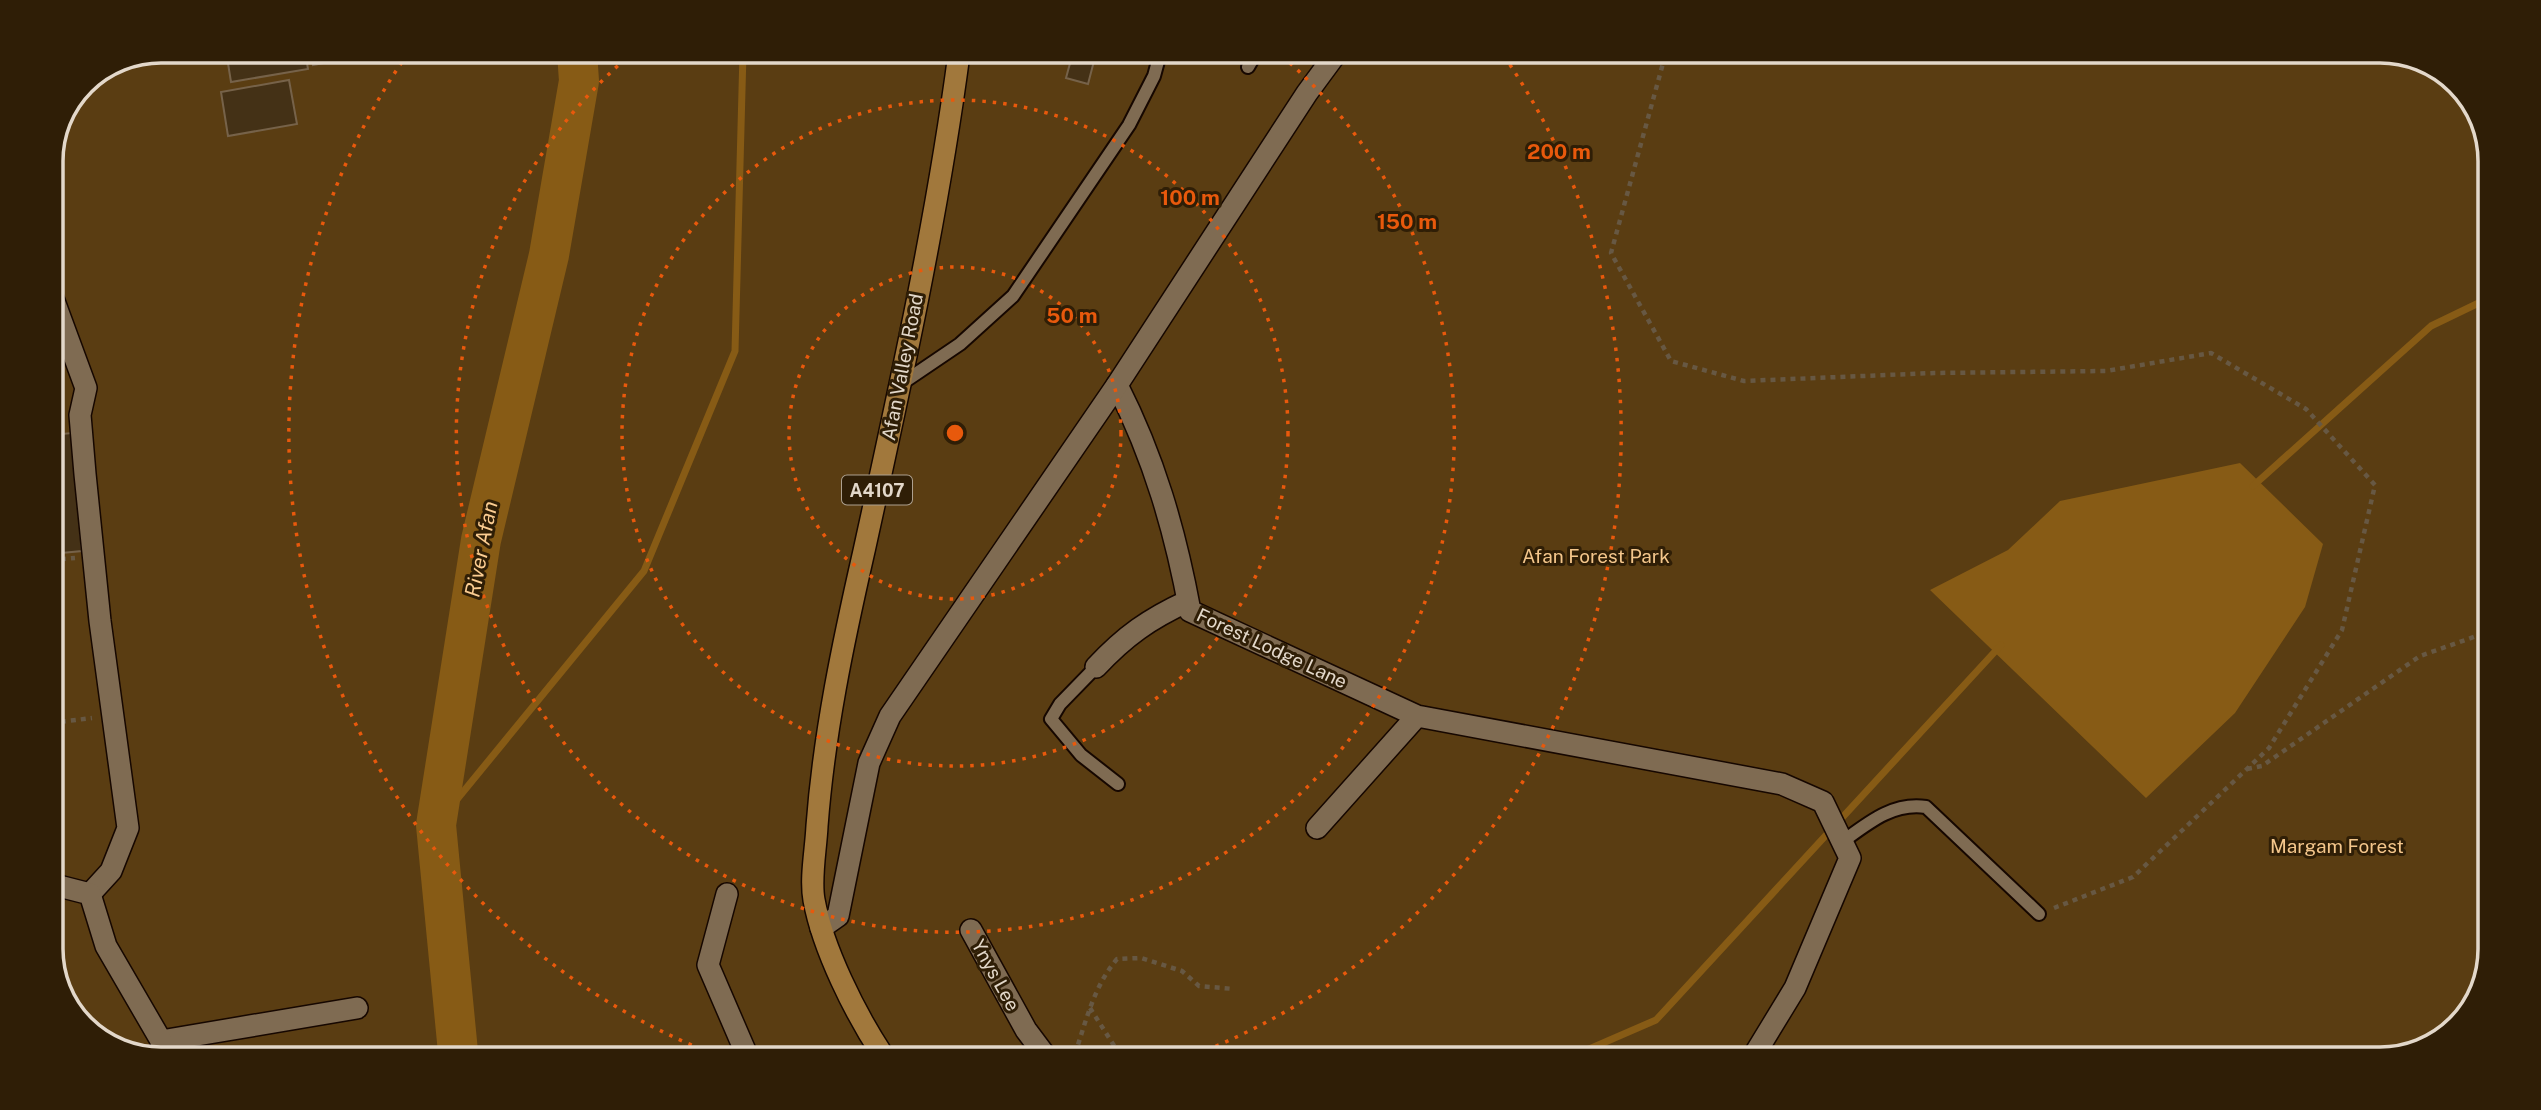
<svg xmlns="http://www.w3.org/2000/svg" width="2541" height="1110" viewBox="0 0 2541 1110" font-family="'Public Sans',sans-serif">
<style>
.green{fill:#5a3d12}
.water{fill:#875b15}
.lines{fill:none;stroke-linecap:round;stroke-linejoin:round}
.stream{stroke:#875b15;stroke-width:7}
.river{stroke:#875b15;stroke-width:40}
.building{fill:#443116;stroke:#766249;stroke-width:2}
.service-casing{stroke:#160700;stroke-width:16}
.minor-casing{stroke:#160700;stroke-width:24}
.tertiary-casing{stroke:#160700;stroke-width:24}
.secondary-casing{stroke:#160700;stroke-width:24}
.primary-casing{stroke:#160700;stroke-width:24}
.path{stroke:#675843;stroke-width:4.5;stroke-dasharray:5 5;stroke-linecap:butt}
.service{stroke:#7f6b52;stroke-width:12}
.minor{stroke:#7f6b52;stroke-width:21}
.tertiary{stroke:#7f6b52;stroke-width:21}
.secondary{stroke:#7f6b52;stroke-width:21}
.primary{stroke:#a1783c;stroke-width:21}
.ring{fill:none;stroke:#e8590c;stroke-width:3.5;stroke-dasharray:3.5 7}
.labels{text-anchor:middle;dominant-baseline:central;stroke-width:6;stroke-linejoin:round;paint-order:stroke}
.shield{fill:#2f1e06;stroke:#ada08f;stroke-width:2}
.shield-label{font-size:18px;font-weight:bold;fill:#e3d8ca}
.street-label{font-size:19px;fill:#e3d8ca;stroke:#2f1e06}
.park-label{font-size:19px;fill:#f4c68b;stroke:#2f1e06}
.water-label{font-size:21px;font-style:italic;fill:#fbcc91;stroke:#2f1e06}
.rim{fill:none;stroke:#e3d8ca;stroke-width:3.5}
.centre{fill:#e8590c;stroke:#2f1e06;stroke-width:3.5}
.ring-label{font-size:21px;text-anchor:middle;font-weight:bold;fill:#e8590c;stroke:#2f1e06;stroke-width:6;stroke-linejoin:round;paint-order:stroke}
</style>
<rect width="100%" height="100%" fill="#2f1e06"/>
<path class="green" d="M161 51 2422 59 2468 94 2490 155 2482 991 2441 1040 2380 1059 119 1051 73 1016 51 956V155L83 83Z"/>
<path class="water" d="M2240 463 2323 544 2305 607 2235 713 2146 798 1930 590 2008 550 2060 501Z"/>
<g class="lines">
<path class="stream" d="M2253 486 2431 326 2489 298
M436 825 644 571 735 351 743 53
M1573 1056 1656 1020 2001 645"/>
<path class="river" d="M458 1052 436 825 481 540 549 255 579 81 577 52"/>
</g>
<path class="building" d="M226 51H305L308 69 231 82Z
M311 51H339L340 60 313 65Z
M1072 56 1094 61 1088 84 1066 78Z
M289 80 297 124 228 136 221 92Z
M72 433 82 551 51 554V435Z"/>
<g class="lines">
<g class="service-casing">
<path id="service" d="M1248 67 1255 55
M898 386 960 344 1013 296 1129 125 1154 76 1160 54
M1096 667 1060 704 1051 719 1081 755 1118 784
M1842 842C1868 823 1893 802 1926 807L2039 914"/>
</g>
<g class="minor-casing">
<path id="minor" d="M51 293 86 388 80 415 85 474 100 621 128 828 111 871 90 894
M1117 385C1154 458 1175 530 1190 611L1417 716 1782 784 1823 802 1850 858 1795 988 1753 1057
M1096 667C1125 636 1149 619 1188 601
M1317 828 1417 716
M727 894 708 965 746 1053
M971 930 1026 1030 1044 1054
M161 1041 357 1008"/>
</g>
<g class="tertiary-casing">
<path id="tertiary" d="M51 884 90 894 106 946 167 1051"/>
</g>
<g class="secondary-casing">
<path id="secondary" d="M821 928 838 916 869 763 890 716 1117 385 1307 93 1335 55"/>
</g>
<g class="primary-casing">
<path id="primary" d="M882 1054C855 1013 823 949 814 900 810 878 816 849 817 826 824 733 843 643 864 551 900 387 937 220 959 54"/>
</g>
<path class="path" d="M1665 56 1611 253 1671 361 1744 381 1934 373 2106 371 2211 353 2306 409 2375 485 2342 630 2269 748 2133 877 2054 908
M51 560 75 558
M51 723 92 718
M2247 769 2262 766 2420 656 2485 633
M53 904 69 1003
M1090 1008 1120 1055
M1075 1054C1086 1021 1094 986 1117 959L1141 958 1182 971 1199 986 1234 989"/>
<use href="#service" class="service"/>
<use href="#minor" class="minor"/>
<use href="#tertiary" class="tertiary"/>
<use href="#secondary" class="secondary"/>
<use href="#primary" class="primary"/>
</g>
<g class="ring">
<circle cx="955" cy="433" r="166"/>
<circle cx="955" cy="433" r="333"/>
<path d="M1282 56A499 499 0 1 1 631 54"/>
<path d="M711 1053A666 666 0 0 1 406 56M1504 56A666 666 0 0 1 1194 1055"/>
</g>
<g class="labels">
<rect class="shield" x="842" y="475.5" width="70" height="29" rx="5"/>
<g class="shield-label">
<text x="877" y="490">A4107</text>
</g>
<g class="street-label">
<text transform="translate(902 367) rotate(-79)">Afan Valley Road</text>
<text transform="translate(1272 648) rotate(25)">Forest Lodge Lane</text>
<text transform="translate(996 975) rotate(61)">Ynys Lee</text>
</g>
<g class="park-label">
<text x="1596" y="556">Afan Forest Park</text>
<text x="2337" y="846">Margam Forest</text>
</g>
<g class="water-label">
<text transform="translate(481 549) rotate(-79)">River Afan</text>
</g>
</g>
<path d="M0 0H2541V1110H0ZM161 63H2380A98 98 0 0 1 2478 161V949A98 98 0 0 1 2380 1047H161A98 98 0 0 1 63 949V161A98 98 0 0 1 161 63Z" fill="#2f1e06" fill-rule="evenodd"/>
<path class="rim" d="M161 63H2380A98 98 0 0 1 2478 161V949A98 98 0 0 1 2380 1047H161A98 98 0 0 1 63 949V161A98 98 0 0 1 161 63Z"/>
<circle cx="955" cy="433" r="10" class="centre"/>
<g class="ring-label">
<text x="1559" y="159">200 m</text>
<text x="1190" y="205">100 m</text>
<text x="1407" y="229">150 m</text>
<text x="1072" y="323">50 m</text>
</g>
</svg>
